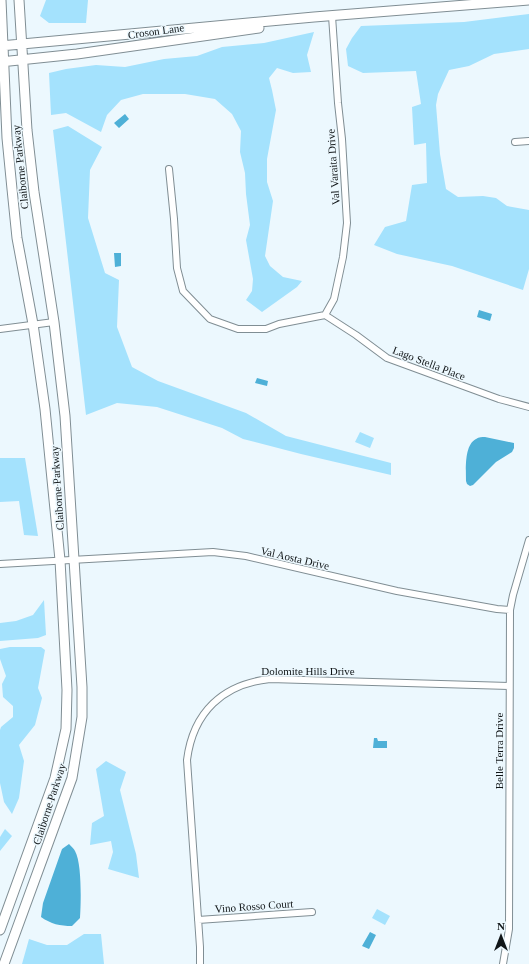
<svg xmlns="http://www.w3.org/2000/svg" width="529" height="964" viewBox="0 0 529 964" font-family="'Times New Roman',serif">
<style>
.green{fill:#a4e2fd}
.water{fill:#4eb0d7}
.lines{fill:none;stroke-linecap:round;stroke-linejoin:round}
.minor-casing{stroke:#808e94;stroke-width:8}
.secondary-casing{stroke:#808e94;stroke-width:11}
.minor{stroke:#fff;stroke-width:6}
.secondary{stroke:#fff;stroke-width:9}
.labels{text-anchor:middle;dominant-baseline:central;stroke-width:3;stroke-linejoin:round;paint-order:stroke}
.street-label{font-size:11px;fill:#111618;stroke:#ecf8fe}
</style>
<rect width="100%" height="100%" fill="#ecf8fe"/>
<path class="green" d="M46 0H88L86 23H49L40 16Z
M529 14V49L494 54 469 66 449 70 438 94 436 105 440 154 446 189 458 197 483 196 496 198 507 206 529 210V269L523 290 452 266 397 254 374 245 385 227 406 221 412 185 427 183 426 143 414 145 412 107 421 104 416 71 363 73 348 66 346 49 352 38 361 26 464 22Z
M314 32 307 55 311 72 293 73 277 68 269 78 272 90 276 110 267 159V182L273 201 265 256 270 266 283 277 302 281 297 287 262 312 246 300 252 291 253 279 246 240 250 225 246 194 245 173 240 152 241 131 232 114 215 99 185 94H143L121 100 107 115 101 132 66 113 51 115 49 73 66 69 96 65 125 67 164 59 197 56 222 47 264 43Z
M68 126 102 147 90 170 88 218 105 273 119 280 117 327 132 367 158 381 246 413 286 436 391 463V475L301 454 243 439 222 428 157 407 117 403 86 415 53 130Z
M360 432 374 438 370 448 355 442Z
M0 458H25L38 536 24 535 19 501 0 502Z
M44 600 46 635 38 638 0 641V623L16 621 33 615Z
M10 647H41L45 650 38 688 42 698 35 725 19 745 24 761 19 798 12 814 4 802 0 783V730L1 727 13 717V706L3 697 2 684 6 676 0 659V649Z
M106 761 126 772 120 790 136 854 139 878 108 869 113 852 111 841 90 845 92 823 104 816 96 769Z
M5 829 12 836 0 851V837Z
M377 909 390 916 385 925 372 918Z
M84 934H101L104 964H22L29 939 47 945H67Z"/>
<path class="water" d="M125 114 129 119 119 128 114 123Z
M114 253H121V266L115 267Z
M479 310 492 314 490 321 477 317Z
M257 378 268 381 267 386 255 383Z
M485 437 514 443V448L512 452 496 462 473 485 470 486 467 484 466 481C466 470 464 445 476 439 479 437 482 437 485 437Z
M374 738H377L378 741H387V748H373Z
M69 844C71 846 74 849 75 851 82 863 81 903 80 918L72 926C60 926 51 924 41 917L43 903 62 849Z
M370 932 376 935 369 949 362 946Z"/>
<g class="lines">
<g class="minor-casing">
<path id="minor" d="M515 142 529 141
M169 169 174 219 177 268 183 291 210 319 238 329H266L279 324 325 315 356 335 387 358 499 399 529 407
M325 315 334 299 343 257 347 223 342 139 338 103 332 16
M0 329 54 322
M0 564 213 552 246 556 397 591 497 609 510 610
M198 920 312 912
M200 964V947L187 760C193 712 223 684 270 679L509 686
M503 964 509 929 510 610 513 595 529 540"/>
</g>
<g class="secondary-casing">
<path id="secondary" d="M0 46 314 17 529 0
M0 62 77 54 259 28
M0 930 55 778 66 729 67 690 60 560 45 409 33 324 17 238 12 189 7 138 1 0
M4 964 72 778 82 717V687L65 416 54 322 34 192 27 130 19 0"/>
</g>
<use href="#minor" class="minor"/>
<use href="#secondary" class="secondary"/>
</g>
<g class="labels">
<g class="street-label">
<text transform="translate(156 31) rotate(-8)">Croson Lane</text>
<text transform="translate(20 167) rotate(-96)">Claiborne Parkway</text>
<text transform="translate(333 167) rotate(-94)">Val Varaita Drive</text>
<text transform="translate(429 363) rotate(21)">Lago Stella Place</text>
<text transform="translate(57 488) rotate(-94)">Claiborne Parkway</text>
<text transform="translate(295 558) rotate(13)">Val Aosta Drive</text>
<text x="308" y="671">Dolomite Hills Drive</text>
<text transform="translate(499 751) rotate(-90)">Belle Terra Drive</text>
<text transform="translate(49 804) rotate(-72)">Claiborne Parkway</text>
<text transform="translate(254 906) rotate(-4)">Vino Rosso Court</text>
</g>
</g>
<g transform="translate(501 936)" stroke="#ecf8fe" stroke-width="3" paint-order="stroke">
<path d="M0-3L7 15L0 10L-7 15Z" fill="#111618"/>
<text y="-6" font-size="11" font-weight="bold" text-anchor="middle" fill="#111618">N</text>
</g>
</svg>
